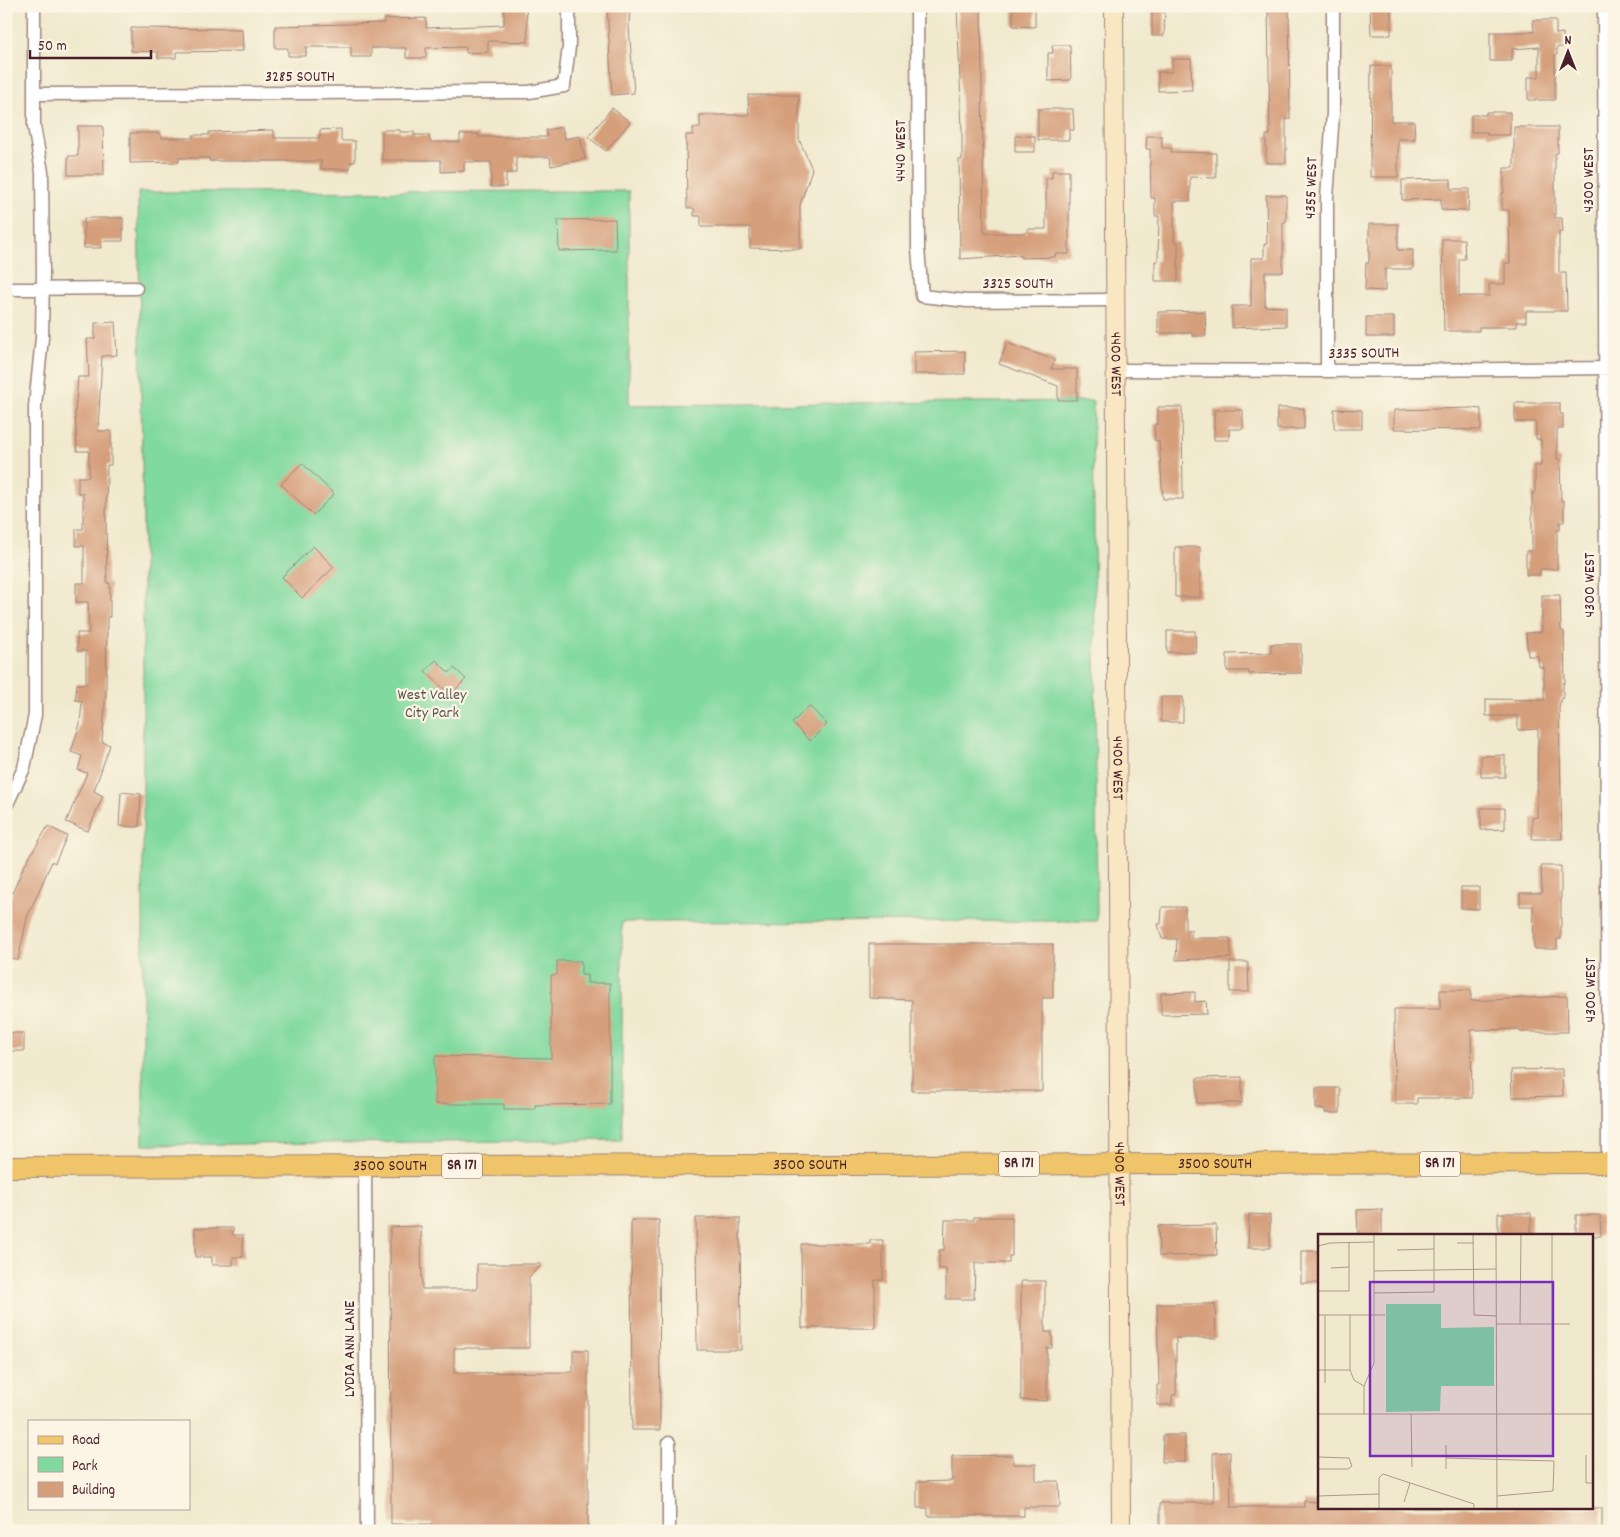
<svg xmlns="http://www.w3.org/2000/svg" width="1620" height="1537" viewBox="0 0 1620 1537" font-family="Dekko,sans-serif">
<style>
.green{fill:#80d99e;stroke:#657c64}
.building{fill:#d59f7c}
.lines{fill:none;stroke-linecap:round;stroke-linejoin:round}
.street-casing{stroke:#9d847c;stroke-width:15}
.secondary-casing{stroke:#9d847c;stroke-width:20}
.primary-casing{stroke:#9d847c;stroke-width:22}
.street{stroke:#fff;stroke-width:12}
.secondary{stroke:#f9e7c3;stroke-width:18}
.primary{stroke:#f0c469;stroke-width:20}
.labels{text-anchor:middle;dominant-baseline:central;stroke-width:4.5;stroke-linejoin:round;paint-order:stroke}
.shield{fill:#fcf5e5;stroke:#7f5f63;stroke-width:1}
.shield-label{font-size:15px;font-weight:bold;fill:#4a1f2b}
.street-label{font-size:16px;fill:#4a1f2b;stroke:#fcf5e5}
.park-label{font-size:16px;fill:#5a574e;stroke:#fcf5e5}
.inset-road{fill:none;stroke:#ae988c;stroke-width:1}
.view{fill:#7b2cbf;fill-opacity:0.15;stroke:#7b2cbf;stroke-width:2.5}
.inset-edge{fill:none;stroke:#4a1f2b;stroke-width:2.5}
</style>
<rect width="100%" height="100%" fill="#fcf5e5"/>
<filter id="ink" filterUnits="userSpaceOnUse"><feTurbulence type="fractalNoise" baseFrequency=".02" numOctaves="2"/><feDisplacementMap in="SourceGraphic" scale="10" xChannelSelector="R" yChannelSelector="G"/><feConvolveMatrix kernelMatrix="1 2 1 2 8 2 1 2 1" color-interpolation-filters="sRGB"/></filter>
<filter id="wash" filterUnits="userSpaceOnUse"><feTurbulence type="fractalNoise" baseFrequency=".0096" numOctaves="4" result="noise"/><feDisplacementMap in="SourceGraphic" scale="20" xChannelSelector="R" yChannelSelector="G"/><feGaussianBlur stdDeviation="1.12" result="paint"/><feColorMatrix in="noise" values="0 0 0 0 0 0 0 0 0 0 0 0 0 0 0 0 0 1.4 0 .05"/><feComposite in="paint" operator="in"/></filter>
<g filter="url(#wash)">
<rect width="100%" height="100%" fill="#f0e9cd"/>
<path class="green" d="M629 191V405L1093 401 1097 921 622 922V1140L143 1145V524L138 192Z"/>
<g id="blocks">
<path class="building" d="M504 6 526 7 528 42 488 41V52L466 53V47L426 48V58H406V48H371V57H351V47H306V56H288V48H275V26L384 23V19L426 18V28L504 25Z
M607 6H630L629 26 634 93 612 95Z
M957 6H981L984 233H1027V229H1046V178H1052V171H1069V254H1055V257L1021 258V255L960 259 959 160H962V130Z
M1013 6H1035V27L1013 26Z
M1152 6H1165L1164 36H1152Z
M1268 6H1289L1290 119H1286V163H1266V135H1270Z
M1391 7V35H1371L1370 8Z
M1533 20H1556V34L1563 33V47H1557V55H1555V100H1528V77H1539V47L1512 49V61H1490V32H1534Z
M131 28 242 29 243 51 176 52V58H158V52L131 51Z
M1052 45H1070L1071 80 1048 81V53H1053Z
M1172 59H1191L1192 90 1158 91V72H1172Z
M1371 66H1391V121H1414L1415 139H1398V177H1370Z
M748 95H799V139L812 169 800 205V249L750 248V227H701V216H694V208H687L686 135H693V128H700V115H749Z
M612 108 630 122 606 151 588 137Z
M1038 109H1073L1074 130H1069V140H1038Z
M1486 112H1510V135H1487V132H1471V115H1486Z
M78 126H103L104 175H68V156H78Z
M562 127 565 139 580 136 585 159 551 166 550 157H516V173H506V187H491V162H464V171L441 172V160H382V130H400V132H414V135H429L430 142H460V134H479V137H547L546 130Z
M1514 127H1558V153H1555V218H1562L1563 232H1559V273H1566L1567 311H1526V322H1517V327H1479V331H1444L1442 239H1464L1465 259H1459V296H1489V284H1505V263H1510L1509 210H1502V193H1504V168H1514Z
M341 129V141H355V162H350V169H321V161H209V158H179V162L130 163V133H160L161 138H193V135H209V132L274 130V138H320V130Z
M1015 136H1035V152H1015Z
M1147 136H1162V148H1172L1171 152 1216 153V178L1190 177V201H1174V242H1178V281H1155V261H1158L1159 216H1155V198H1151L1150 149H1146Z
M1451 179V189H1469L1468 211 1441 210V199L1402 200V180Z
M1266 195H1286V222H1283V272H1265V306L1286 307V326L1232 328V306H1251V258H1264V244H1267Z
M84 218H123V241H101V248H84Z
M615 219 616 250 559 251 558 220Z
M1369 224H1398V250H1413V269H1385V291L1365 290 1366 263H1369Z
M1205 311 1206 336H1192V333H1158V312Z
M1366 317H1394V337H1366Z
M115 322 117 355 102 356 98 431H111V465H107L106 515 107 583H110V617H107L106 691 102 742 110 745 94 791 103 796 88 831 66 822 87 773 78 770 82 756 71 752 80 724 82 701 75 700 77 684H86V651H77V633H89L88 602H76V583H84V546H76V529H83V493H78V477H89V451H77L75 413 78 377H89L87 339H95V323Z
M1007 343 1055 360 1051 369H1077V400H1058V386L999 364Z
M965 351V374H914V352Z
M1515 403H1560V414H1563V429H1557V459H1560L1561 501H1564V522H1560V530H1557V569H1540V575H1526V551H1532V493H1535V466H1541V439H1536V422H1515Z
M1158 407H1182L1183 499H1163L1159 441H1155L1154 424H1158Z
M1277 408H1304V429H1277Z
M1472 408 1481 409V430L1394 429V410Z
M1334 409 1362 410V429H1334Z
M1214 410H1243V429H1229V440H1214Z
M302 463 334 494 313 515 281 484Z
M313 546 334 567 302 598 282 577Z
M1175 547H1200V597H1175Z
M1542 595H1560L1561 631H1564L1565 683H1563V698H1561L1559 708 1562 839H1532V818L1537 817 1538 729 1518 730V716H1486V699L1544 700V667H1539L1538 656H1528L1526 633 1542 632Z
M1167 631H1195L1196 652H1167Z
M1271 644H1301V673L1249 674V671H1227V654L1271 653Z
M436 660 449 673 454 668 466 679 450 695 425 671Z
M1161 697H1183V722H1161Z
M809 706 827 724 810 741 792 723Z
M1505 755V777H1481V756Z
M121 792 141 794 139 827 119 826Z
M1481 808H1505V829L1481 830Z
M48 826 67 836 55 863 52 861 27 918 18 960 6 957V908L23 868Z
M1541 866H1561V939H1557V949H1534L1533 906H1520V893H1542Z
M1461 887H1479V909L1461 908Z
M1162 907H1185V930H1191V938H1230L1231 958 1176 960 1177 939H1162L1158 924H1161Z
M869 944H1053V998H1042V1091H912V1000L869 998Z
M557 961H581V975H587V983H610V1104L535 1105V1109H504V1104H435V1056L551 1058V975H557Z
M1230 962H1248L1249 992H1230Z
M1440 990H1471V1001L1567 996 1568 1032H1520V1029L1471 1030 1472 1098H1417V1104H1395L1394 1009H1440Z
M1195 992V1002L1206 1001 1207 1014 1161 1015V993Z
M6 1033H24V1051H6Z
M1562 1069 1563 1096 1512 1097 1511 1070Z
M1242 1077V1103H1197V1078Z
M1316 1088H1340V1113H1325V1109H1316Z
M1382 1209V1236H1358L1357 1210Z
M1498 1213H1531V1236H1498Z
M1249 1214 1270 1215V1248H1248Z
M1576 1215H1600L1601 1236H1576Z
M974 1217H1012V1256H1009V1263H975L974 1299H946V1269H939V1250H944L945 1220H974Z
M696 1218H740L741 1350H697Z
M631 1220H659L660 1430H632Z
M1216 1225 1217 1255 1159 1256 1158 1226Z
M421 1226 422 1289H477V1264H542L529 1277V1348H454V1373L573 1372V1350H588V1531H432V1524H391L390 1227Z
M195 1228H233V1235H243V1257H233V1265H212V1257H195Z
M870 1240H883V1280H875V1328H802L801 1244H870Z
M1301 1251H1319V1283H1301Z
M1021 1281H1045V1332H1052V1348H1047V1401L1021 1400Z
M1157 1304H1215L1216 1338H1176V1395H1172V1405H1157V1385H1159Z
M1163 1435H1185V1462H1162Z
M1230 1452 1231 1507H1304V1501L1319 1502V1508H1602V1531H1160V1503H1214L1213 1453Z
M1013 1455V1464H1036V1481H1059L1060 1507H1024V1516H928V1508H917V1482L952 1481V1456Z"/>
</g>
</g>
<g filter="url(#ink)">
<use href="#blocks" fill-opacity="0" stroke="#9d847c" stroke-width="1"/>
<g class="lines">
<g class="street-casing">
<path id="street" d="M917 6 918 249 922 296 967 301 1115 300
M1604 6 1608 1163
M34 94 529 92 564 86 569 47V6
M6 289 136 288
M1115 370 1327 371 1614 368
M1327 371V198L1333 113V6
M6 806 24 768 35 715V406L42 338 43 272 42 172 34 126V6
M365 1166 367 1531
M669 1443V1531"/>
</g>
<g class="secondary-casing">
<g id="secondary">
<path id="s1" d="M1114 6 1121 1531"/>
</g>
</g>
<g class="primary-casing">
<g id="primary">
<path id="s2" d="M6 1167 1614 1163"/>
</g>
</g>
<use href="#street" class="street"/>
<use href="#secondary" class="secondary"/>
<use href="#primary" class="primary"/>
</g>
</g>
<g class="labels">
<g class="shield">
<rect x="999" y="1151.5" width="40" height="25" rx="4"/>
<rect x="1420" y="1151.5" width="40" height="25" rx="4"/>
<rect x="442" y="1153.5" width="40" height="25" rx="4"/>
</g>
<g class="shield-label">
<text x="1019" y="1164">SR 171</text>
<text x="1440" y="1164">SR 171</text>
<text x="462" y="1166">SR 171</text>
</g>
<g class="street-label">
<text x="300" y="77">3285 SOUTH</text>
<text transform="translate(901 151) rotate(-90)">4440 WEST</text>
<text transform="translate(1589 180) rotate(-90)">4300 WEST</text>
<text transform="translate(1312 188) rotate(-88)">4355 WEST</text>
<text x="1018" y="284">3325 SOUTH</text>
<text transform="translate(1364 354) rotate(-1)">3335 SOUTH</text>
<text stroke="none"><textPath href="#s1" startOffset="358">4400 WEST</textPath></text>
<text transform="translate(1590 585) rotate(-90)">4300 WEST</text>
<text stroke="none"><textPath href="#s1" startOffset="762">4400 WEST</textPath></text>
<text transform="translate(1591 990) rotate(-90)">4300 WEST</text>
<text stroke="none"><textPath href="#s2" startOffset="1209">3500 SOUTH</textPath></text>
<text stroke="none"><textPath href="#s2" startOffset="804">3500 SOUTH</textPath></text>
<text stroke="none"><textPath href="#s2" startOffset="384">3500 SOUTH</textPath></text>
<text stroke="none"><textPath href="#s1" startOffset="1168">4400 WEST</textPath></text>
<text transform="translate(350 1349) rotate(-90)">LYDIA ANN LANE</text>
</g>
<g class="park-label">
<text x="432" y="695">West Valley<tspan x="432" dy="18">City Park</tspan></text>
</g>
</g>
<g transform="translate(1318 1234)">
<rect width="275" height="275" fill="#f0e9cd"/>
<path d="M68 70H123V94L176 93V152H123L122 177 68 178Z" fill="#80d99e"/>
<path class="inset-road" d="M155 0 156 81 178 82M178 0 179 275M234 0V180M139 9H156M0 12 12 9 56 8M79 16 116 15M13 34 31 33M56 37 178 35M0 57H31V8M56 59 116 58V0M0 81H67M32 81V136L36 146 46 152M178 90H252M202 90 203 0M0 136H32M7 149V81M0 180H275M46 180V152L56 129V0M93 180 94 233M128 211V235M268 221V249H275M0 223 31 224 34 232 30 235H0M128 224 236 227 235 257 179 262M0 262 61 260M86 268 92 249M61 275V244L65 240 156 270V275"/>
<path class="view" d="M52 48H235V222H52Z"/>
<rect width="275" height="275" class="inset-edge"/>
</g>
<rect width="1620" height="1537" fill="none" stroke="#fcf5e5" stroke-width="25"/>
<rect x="28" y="1420" width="162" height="90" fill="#fcf5e5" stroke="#b59f9b"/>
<rect x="38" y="1436" width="25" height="8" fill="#f0c469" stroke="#b59f9b"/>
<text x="72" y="1444" font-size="15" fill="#4a1f2b">Road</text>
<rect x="38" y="1457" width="25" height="15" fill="#80d99e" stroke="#b59f9b"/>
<text x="72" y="1470" font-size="15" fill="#4a1f2b">Park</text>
<rect x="38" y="1482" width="25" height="15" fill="#d59f7c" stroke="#b59f9b"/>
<text x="72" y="1494" font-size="15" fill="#4a1f2b">Building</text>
<g transform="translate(1568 52)" stroke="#fcf5e5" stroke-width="4" paint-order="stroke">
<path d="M0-4L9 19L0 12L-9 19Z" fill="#4a1f2b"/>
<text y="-8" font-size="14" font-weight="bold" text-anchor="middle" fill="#4a1f2b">N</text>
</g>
<path d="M30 50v8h121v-8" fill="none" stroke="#4a1f2b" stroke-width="2.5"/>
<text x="38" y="50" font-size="15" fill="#4a1f2b" stroke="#fcf5e5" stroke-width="4" paint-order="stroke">50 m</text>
</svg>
